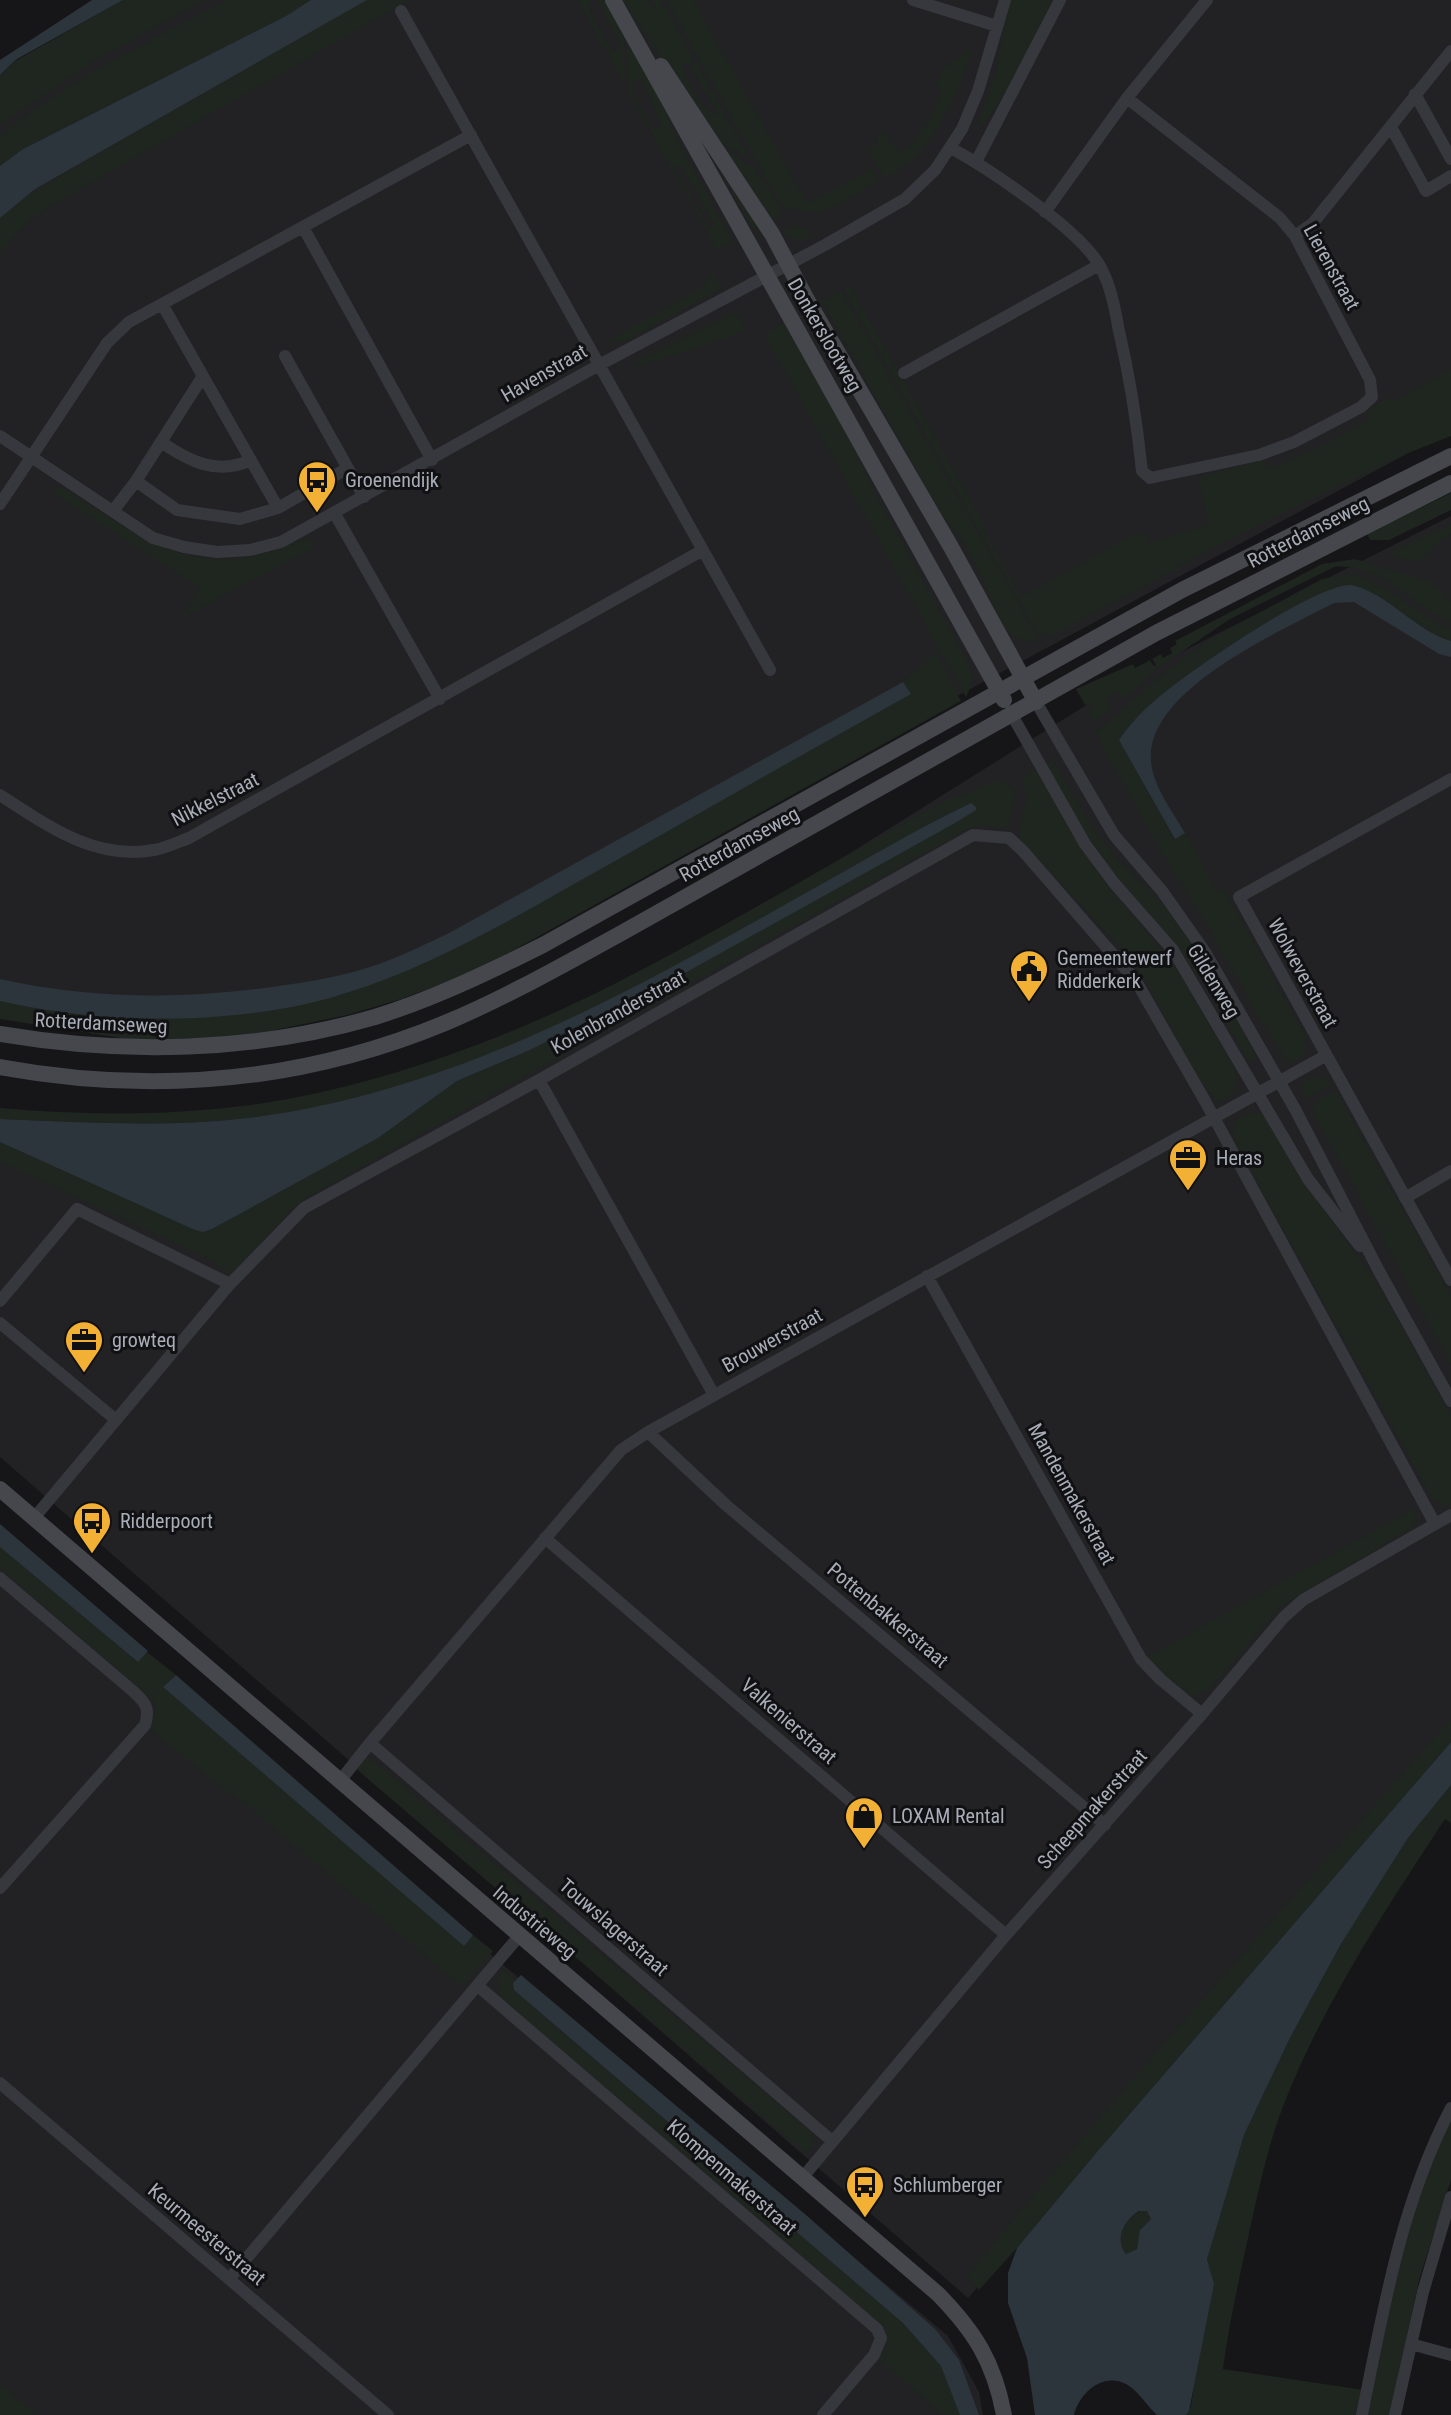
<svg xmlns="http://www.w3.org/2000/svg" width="1451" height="2415" viewBox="0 0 1451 2415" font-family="'Roboto Condensed',sans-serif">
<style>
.built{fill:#222225}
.green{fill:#1e261f;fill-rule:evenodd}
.water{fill:#2c353c;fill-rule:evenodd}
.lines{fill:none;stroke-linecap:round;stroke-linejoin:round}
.street{stroke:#37383d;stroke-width:12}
.secondary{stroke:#45474d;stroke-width:16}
.labels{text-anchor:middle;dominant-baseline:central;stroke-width:6;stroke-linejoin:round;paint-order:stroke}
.street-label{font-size:20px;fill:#a8adb8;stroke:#111113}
.poi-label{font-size:20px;fill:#a8adb8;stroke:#111113;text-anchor:start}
</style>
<rect width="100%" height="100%" fill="#161618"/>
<path class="built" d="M189 0H1451V430L486 950 168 1029 0 1011V109Z
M1451 516V1739L968 2298 0 1457V1140L197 1230 537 1049 1128 679Z
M0 1545 948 2336 979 2392 983 2415H0Z"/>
<path class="green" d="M123 0H204L90 63 0 125V75L17 60Z
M227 0H311L286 16 66 126 23 149 0 166V137C66 79 151 42 227 0Z
M367 0H409L49 207 28 222 0 253V218L22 198Z
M577 0H591L589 10 613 52 618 51 619 40 597 0H607L624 38V83Z
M623 0H646L653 8 656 6 654 0H661L750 159 722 143 705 124ZM688 62 717 112 714 114C696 103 688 85 683 65Z
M666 0H693L806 201 811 202 872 168 878 180C854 195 824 223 794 208L787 211 780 203Z
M1009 0H1052C1041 23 996 122 976 129L996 72Z
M627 41 656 90 681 147 733 241 717 250 627 89ZM641 78 662 127 659 129 653 128C645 114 633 99 632 83ZM681 165 714 224 709 228 674 167Z
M972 48C956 99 934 152 885 179L867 149 876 144 879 133 885 134 899 151 906 150C922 133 934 111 942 90L935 86 946 64 949 65Z
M723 148 756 169 783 214 770 221Z
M709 151 762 225 753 230Z
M796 225 806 228 811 239H794L781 233Z
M714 273 722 288 626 341 611 342 613 338 701 288Z
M850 286 985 526 983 528 1021 597 1132 535 1144 533 1148 543 1208 525 1209 516 1207 518 1200 485V477L1264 460 1268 469 1326 444 1370 419 1366 411 1389 397 1391 401 1396 400 1451 369V436L1398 457 1219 545 1048 638 1044 632 1039 635 1018 600 844 289Z
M841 291 1039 641C998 646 993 600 980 573 969 549 960 535 942 517L822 301Z
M736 312 745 329 727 338 637 367 636 362Z
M786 322 855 448 880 503 967 660C973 674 973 683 966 697L764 334Z
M59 486C152 543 197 588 308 537L313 548 182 618 199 587 54 494Z
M1451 493V510L1389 540H1370L1367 534Z
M1451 525V534C1436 541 1431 554 1417 562L1390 556V552Z
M1355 559 1435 583 1434 586 1445 592 1442 597 1451 601V622C1410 606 1381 562 1334 567L1230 619 1158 668 1152 659 1161 654 1163 658 1172 653 1170 648 1177 644 1175 641 1322 564Z
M1347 574C1387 580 1415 615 1451 630V641C1414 629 1378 582 1339 586L1261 625 1230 646V648L1154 701 1119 740 1174 839 1185 833 1217 892 1224 889 1306 1037 1305 1053 1296 1061 1288 1063 1257 1014 1206 923 1162 853 1095 733 1171 668 1211 639 1322 579Z
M935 652 961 701 959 702 512 951 450 981 398 1000 347 1015 265 1032 219 1037 140 1041 0 1019V1001L40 1010 114 1016 254 1011 341 995 451 951 910 694 903 682Z
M1150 660 1156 670 1125 698 1117 690 1105 701 1111 709 1094 722 1088 711 1092 708 1090 704 1085 705 1076 689 1133 664 1135 668Z
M1053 761 1090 825 1116 858 1167 908 1204 957 1257 1057 1248 1061 1203 982 1171 939 1109 870 1077 824 1044 766Z
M1036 770 1104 881 1177 970 1235 1068C1239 1084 1235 1100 1216 1101 1182 1061 1164 1007 1134 963L1018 837 1027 798 1022 778Z
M1000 780 1008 784 1015 793 1009 825 1004 829 978 826 964 831 311 1195 293 1207 237 1269 228 1273 208 1258 0 1162V1142L195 1230 212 1229 378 1138 457 1081 528 1051 685 973 975 810 971 803 945 815C726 938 504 1086 249 1118 166 1128 83 1122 0 1119V1108C79 1115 163 1116 242 1106 366 1091 505 1040 616 983 727 927 834 860 945 801Z
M1313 1077H1322L1332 1084 1307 1099 1300 1085Z
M1334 1092 1338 1094 1451 1296V1364L1312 1110 1318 1099Z
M1258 1113 1267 1118 1305 1184 1377 1283 1451 1416V1505H1442L1431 1496 1235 1143C1231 1121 1235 1115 1258 1113Z
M1413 1509 1416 1516 1414 1526 1280 1607 1210 1689 1192 1696 1177 1690 1147 1657Z
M0 1547 137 1662 147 1652 176 1675 163 1687 464 1945 473 1935 493 1951 462 1987 230 1791 228 1793 148 1727 156 1710 154 1701 0 1568Z
M1451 1719V1742L1096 2153 1017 2248 979 2290 967 2276C1122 2086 1288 1904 1451 1719Z
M364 1756 377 1764 810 2131 814 2137 813 2146 806 2154 354 1767Z
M1451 1785V1823L1445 1819C1384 1912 1322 2005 1282 2109 1269 2144 1261 2179 1253 2215 1242 2266 1230 2317 1223 2369L1364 2390 1357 2415H1186L1191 2406 1211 2273 1207 2259 1208 2251 1244 2135 1290 2038 1341 1944 1408 1838Z
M504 1970 516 1980 513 1983 529 2004 903 2323 941 2366 960 2415H943L879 2359 888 2345 883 2328 783 2239 500 1999 497 1978Z
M1451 2118V2180L1419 2280 1390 2415H1368L1394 2284 1419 2193Z
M1143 2210 1150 2213 1151 2219 1142 2228 1137 2249 1126 2254C1113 2238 1126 2216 1143 2210Z
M0 2384 37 2415H0Z"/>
<path class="water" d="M92 0H123L17 59 0 75V60Z
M311 0H367L35 189 0 218V166L23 149 286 16Z
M1351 585C1388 593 1414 630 1451 641V657L1439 654 1354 602 1334 603C1281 631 1145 690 1151 761 1153 787 1173 812 1185 833L1175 839 1119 740C1129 726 1139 714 1152 703 1182 676 1314 584 1351 585Z
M903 682 911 694C812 749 714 805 615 861 527 910 440 964 343 994 243 1026 101 1025 0 1001V979C91 999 179 1000 272 987 308 982 345 976 379 964 404 955 428 943 451 932Z
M971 803 976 807V810L955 823 685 973 528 1051 457 1081 378 1138 212 1229 203 1232 195 1230 0 1142V1119C83 1122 166 1128 248 1118 453 1093 634 990 811 890 864 861 916 829 971 803Z
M0 1524 148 1651 138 1662 0 1547Z
M176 1675 473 1935 464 1946 163 1687Z
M1451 1742V1785L1408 1838 1341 1944 1290 2038 1244 2135 1207 2259 1214 2284 1189 2411 1186 2415H1157C1146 2405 1139 2391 1126 2384 1102 2372 1079 2394 1074 2415H1035L1027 2358 1008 2303V2273L1017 2248 1096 2153ZM1139 2211H1147L1151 2219 1140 2230 1137 2249 1126 2254C1114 2239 1124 2220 1139 2211Z
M521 1975 806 2215 936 2330 959 2360 979 2415H960L941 2366 903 2323 514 1990 513 1983Z"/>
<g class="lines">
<path class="street" d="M913 0 997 26
M401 11 770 670
M1415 94 1451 159
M1391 127 1426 191 1451 176
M951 148C989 169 1079 229 1100 266 1111 286 1115 309 1119 331 1130 378 1137 423 1142 471L1150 478 1259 455 1294 442 1361 407 1372 397 1370 380 1295 236 1280 218 1127 98
M976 162 1060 0
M1045 212 1127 98 1207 0
M303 227 432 460
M1295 236 1313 223 1451 51
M162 304 278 508 348 468
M285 356 364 497
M904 373 1099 265
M0 436 153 538 184 547 217 552 250 550 281 542 599 365 825 245 905 199 935 170 962 129 978 91 1005 0
M161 442C189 461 217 476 251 460
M136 481 177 510 240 519 278 508
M0 504 107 343 129 322 471 135
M113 511 136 481 203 376
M335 514 440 699
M1036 702 1114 835 1162 891 1205 952 1295 1109 1379 1271 1451 1401
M1012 715 1085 844 1114 883 1173 950 1308 1179 1360 1246
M1451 779 1239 897 1451 1280
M0 795C47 825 94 861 154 850 166 848 178 842 189 838L703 550
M539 1080 714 1395
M1405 1198 1451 1171
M927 1276 1141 1659 1160 1679 1202 1714
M0 1301 77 1209 230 1284
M0 1323 116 1420
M648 1432 726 1505 1105 1825
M34 1518 230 1284 304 1208 539 1080 973 835 1009 838 1023 851 1136 981 1205 1101 1435 1524
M545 1538 1006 1935
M0 1578 134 1692C146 1703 150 1709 145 1725L0 1888
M370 1743 832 2141
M340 1781 370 1743 621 1450 648 1432 1325 1056
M478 1986 877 2329 881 2338 874 2355 823 2415
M0 2083 388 2415
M803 2177 1006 1935 1202 1714 1284 1617 1303 1600 1451 1515
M229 2279 520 1935
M1411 2344 1451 2355
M1362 2415C1383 2311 1401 2203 1451 2108
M1395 2415 1423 2292 1451 2197"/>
<path class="secondary" d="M613 0 1004 700
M661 66 772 234 806 298 951 547 1036 702
M0 1034C123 1055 254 1052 375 1017 433 999 489 972 543 945L1182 590 1451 456
M0 1067C153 1095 300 1083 445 1023 505 998 561 966 618 935L1156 633 1451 483
M0 1489 938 2294C975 2332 994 2362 1004 2415"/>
</g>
<defs>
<g id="bus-pin" transform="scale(2)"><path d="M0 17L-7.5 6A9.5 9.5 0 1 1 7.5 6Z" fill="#f2b134" stroke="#111113"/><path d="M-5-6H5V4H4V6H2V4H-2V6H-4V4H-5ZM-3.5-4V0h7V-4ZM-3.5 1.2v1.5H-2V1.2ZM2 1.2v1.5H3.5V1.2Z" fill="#111"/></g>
<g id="civic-pin" transform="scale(2)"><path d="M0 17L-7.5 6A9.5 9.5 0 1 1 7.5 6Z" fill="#f2b134" stroke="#111113"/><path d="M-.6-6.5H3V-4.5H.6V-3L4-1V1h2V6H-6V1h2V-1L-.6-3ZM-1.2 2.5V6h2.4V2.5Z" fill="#111"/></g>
<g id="office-pin" transform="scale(2)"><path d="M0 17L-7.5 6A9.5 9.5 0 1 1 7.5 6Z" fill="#f2b134" stroke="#111113"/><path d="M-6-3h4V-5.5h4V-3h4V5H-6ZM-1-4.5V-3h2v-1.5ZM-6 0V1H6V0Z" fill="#111"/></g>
<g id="shop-pin" transform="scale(2)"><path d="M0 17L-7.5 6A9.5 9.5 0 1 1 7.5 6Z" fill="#f2b134" stroke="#111113"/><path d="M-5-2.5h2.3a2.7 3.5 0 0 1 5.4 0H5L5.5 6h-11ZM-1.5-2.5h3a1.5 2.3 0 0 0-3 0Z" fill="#111"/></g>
</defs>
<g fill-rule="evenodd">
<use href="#bus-pin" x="317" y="480"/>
<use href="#civic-pin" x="1029" y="969"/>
<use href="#office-pin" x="1188" y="1158"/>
<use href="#office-pin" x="84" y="1340"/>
<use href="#bus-pin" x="92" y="1521"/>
<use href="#shop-pin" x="864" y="1816"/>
<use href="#bus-pin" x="865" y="2185"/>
</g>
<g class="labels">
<g class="street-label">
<text transform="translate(1332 267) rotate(61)">Lierenstraat</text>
<text transform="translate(825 335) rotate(60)">Donkerslootweg</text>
<text transform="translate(544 373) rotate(-30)">Havenstraat</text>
<text transform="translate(1308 532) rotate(-27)">Rotterdamseweg</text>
<text transform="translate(215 799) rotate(-27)">Nikkelstraat</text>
<text transform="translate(739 844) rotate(-29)">Rotterdamseweg</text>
<text transform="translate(1303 973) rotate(61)">Wolweverstraat</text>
<text transform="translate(1214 981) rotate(59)">Gildenweg</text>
<text transform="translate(618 1012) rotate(-29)">Kolenbranderstraat</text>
<text transform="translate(101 1023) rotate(3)">Rotterdamseweg</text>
<text transform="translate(772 1340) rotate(-29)">Brouwerstraat</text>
<text transform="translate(1072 1494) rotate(61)">Mandenmakerstraat</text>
<text transform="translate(888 1615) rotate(40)">Pottenbakkerstraat</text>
<text transform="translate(789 1721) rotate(41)">Valkenierstraat</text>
<text transform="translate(1092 1809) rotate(-48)">Scheepmakerstraat</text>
<text transform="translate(535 1922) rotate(40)">Industrieweg</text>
<text transform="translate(614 1927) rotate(41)">Touwslagerstraat</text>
<text transform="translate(732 2177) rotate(41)">Klompenmakerstraat</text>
<text transform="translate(207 2234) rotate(40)">Keurmeesterstraat</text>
</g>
<g class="poi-label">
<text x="345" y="480">Groenendijk</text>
<text x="1057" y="958">Gemeentewerf<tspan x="1057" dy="23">Ridderkerk</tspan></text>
<text x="1216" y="1158">Heras</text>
<text x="112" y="1340">growteq</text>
<text x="120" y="1521">Ridderpoort</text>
<text x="892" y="1816">LOXAM Rental</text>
<text x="893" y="2185">Schlumberger</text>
</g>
</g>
</svg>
